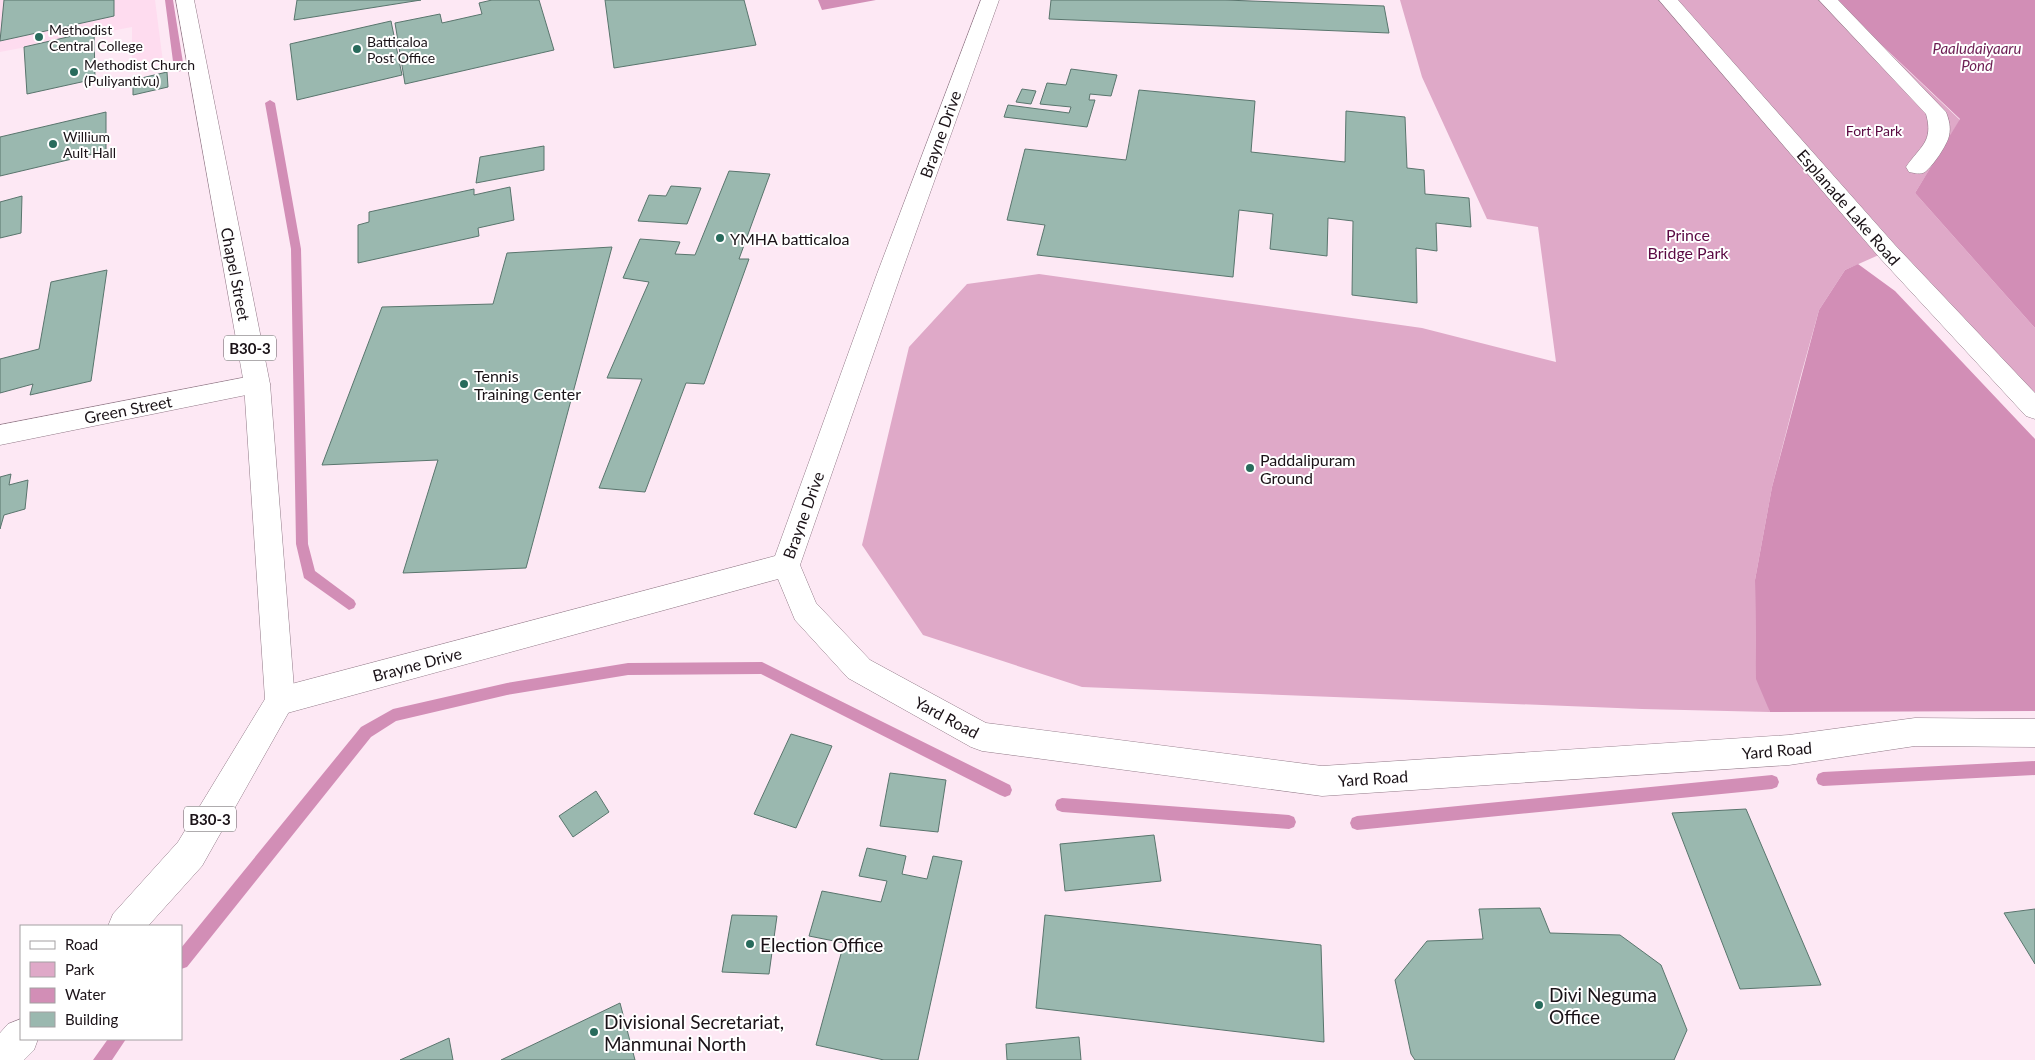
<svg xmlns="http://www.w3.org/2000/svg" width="2035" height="1060" viewBox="0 0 2035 1060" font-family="Lato,sans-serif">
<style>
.built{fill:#fedcef}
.green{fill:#dfa9c8}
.water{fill:#d28eb6}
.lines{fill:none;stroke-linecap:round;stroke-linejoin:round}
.stream{fill:#d28eb6;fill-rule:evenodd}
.building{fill:#9ab8af;stroke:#59756d}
.minor-casing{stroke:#927a88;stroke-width:1}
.primary-casing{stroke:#927a88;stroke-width:1}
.minor{fill:#fff;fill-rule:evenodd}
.primary{fill:#fff;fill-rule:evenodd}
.poi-dot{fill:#286b5c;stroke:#fff;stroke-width:2}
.labels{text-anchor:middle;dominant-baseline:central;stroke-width:4;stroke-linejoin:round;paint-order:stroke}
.far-poi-label{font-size:14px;fill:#1a1217;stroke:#fff;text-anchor:start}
.far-park-label{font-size:14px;fill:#5b0a43;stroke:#fff}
.far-water-label{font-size:15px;font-style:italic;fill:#6d1e53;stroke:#fff}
.shield{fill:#fff;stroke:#5f595d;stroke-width:1}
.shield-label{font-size:15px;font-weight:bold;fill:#1a1217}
.street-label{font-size:16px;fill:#1a1217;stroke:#fff}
.park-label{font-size:16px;fill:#5b0a43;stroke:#fff}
.poi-label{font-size:16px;fill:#1a1217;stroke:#fff;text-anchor:start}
.near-poi-label{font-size:19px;fill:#1a1217;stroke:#fff;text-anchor:start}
</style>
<rect width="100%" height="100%" fill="#fde8f4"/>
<path class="built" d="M0 0H155L163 62 132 69V27L0 52Z"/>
<path class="green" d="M1400 0H1834L1960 120 1915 193 2035 328V403L1890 250 1845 270 1819 310 1801 375 1772 487 1755 580 1756 664 1770 712 1642 709 1082 687 923 635 862 545 909 347 967 284 1039 274 1422 328 1556 362 1538 227 1487 219 1422 77Z"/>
<path class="water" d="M818 0H876L822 10Z
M1834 0H2035V328L1915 193 1960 119Z
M1858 264 1895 291 2035 439V711L1770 712 1756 679 1755 580 1772 487 1819 310 1845 270Z"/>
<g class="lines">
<path class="stream" d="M165 0H173L184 69 179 72 174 69Z
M270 100 275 103 301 249 308 544 315 571 354 600 356 604 354 608 349 610 304 578 296 544 291 249 265 103Z
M762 662 1010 785 1012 790 1010 795 1005 797 1000 795 761 674 628 675 507 695 396 721 371 737 187 967 181 969V948L361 727 393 709 507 683 628 663Z
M2035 761V775L1823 786 1818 784 1816 779 1818 774 1823 772Z
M1772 775 1777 777 1779 782 1777 787 1772 789 1357 830 1352 828 1350 823 1352 818 1357 816Z
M1062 798 1289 815 1294 817 1296 822 1294 827 1289 829 1062 812 1057 810 1055 805 1057 800Z
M108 1039H126L112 1060H93Z"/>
</g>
<path class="building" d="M4 0H114V16L0 41Z
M297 0H421L294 20Z
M492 0H539L554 50 405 84 395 23 440 14 442 23 482 14 479 3Z
M605 0H744L756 45 614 68Z
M1051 0H1225L1384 6 1389 33 1049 19Z
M391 21 402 75 297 100 290 44Z
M94 31 95 79 27 94 24 47Z
M1071 69 1117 75 1111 96 1090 94 1089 100H1095L1087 127 1004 117 1008 105 1069 113 1071 107 1040 104 1047 83 1066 85Z
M167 72 168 87 133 95V80Z
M1022 89 1036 91 1031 104 1016 102Z
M1139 90 1255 101 1251 152 1345 162 1346 111 1405 117 1407 168 1424 170 1425 194 1469 198 1471 227 1436 223 1437 251 1416 248 1417 303 1352 295 1353 221 1328 218 1327 256 1270 249 1273 214 1239 210 1233 277 1037 255 1045 225 1007 220 1025 149 1126 160Z
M106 112V151L0 176V137Z
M544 146V170L476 183 480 157Z
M729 171 770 174 739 259H749L704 384 686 383 645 492 599 488 642 379 607 378 649 282 623 278 640 239 680 242 675 254 695 255Z
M671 186 701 188 687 224 638 221 649 195 666 196Z
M510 187 514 220 478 228 479 236 358 263V225L369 222V212L474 189V195Z
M22 196 21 233 0 238V202Z
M612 247 526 568 403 573 438 460 322 465 382 307 493 304 507 253Z
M107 270 91 381 30 395 33 384 0 393V359L39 349 51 282Z
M11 474 9 485 28 480 25 509 4 515 0 529V477Z
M791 734 832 746 796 828 754 814Z
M890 773 946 780 938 832 880 826Z
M596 791 609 812 573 837 559 816Z
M1746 809 1821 985 1740 989 1672 813Z
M1154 835 1161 881 1065 891 1060 844Z
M867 848 906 856 902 874 927 879 933 856 962 861 918 1060H884L816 1045 844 943 809 936 822 891 881 902 887 881 859 876Z
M1540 908 1550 933 1620 935 1661 965 1687 1030 1674 1060H1415L1411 1054 1395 980 1427 941 1483 939 1479 909Z
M2035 909V964L2004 913Z
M732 915 777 916 769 974 722 972Z
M1045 915 1321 945 1324 1042 1036 1008Z
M620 1003 635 1060H501Z
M1079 1037 1081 1060H1007L1006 1044Z
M449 1038 453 1060H400Z"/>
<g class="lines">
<g class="minor-casing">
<path id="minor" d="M981 0H999L901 274 800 565 816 603 870 660 986 723 1322 766 1789 735 1915 718 2035 719V747L1915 746 1789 765 1322 796 982 751 971 747 848 678 795 620 778 579 280 715 269 711 265 701 269 691 280 687 775 556 877 274Z
M1659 0H1678L1895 245 2035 393V419L2026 416 1879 257Z
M1819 0H1838L1946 112C1949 120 1951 127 1949 136 1947 145 1933 166 1925 172 1920 175 1915 173 1909 172L1906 167C1920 146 1934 142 1926 114Z
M257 375 266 377 270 384 266 391 0 445V425Z"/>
</g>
<g class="primary-casing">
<path id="primary" d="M176 0H194L270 384 295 701 202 866 148 926H108L113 914 178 842 265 699 244 384Z
M21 1019V1039H38L34 1050 24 1060H0V1033L8 1024Z"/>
</g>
<use href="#minor" class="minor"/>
<use href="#primary" class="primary"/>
</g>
<g class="poi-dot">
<circle cx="39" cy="37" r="5"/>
<circle cx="357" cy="49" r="5"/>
<circle cx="74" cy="72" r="5"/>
<circle cx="53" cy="144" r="5"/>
<circle cx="720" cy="238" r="5"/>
<circle cx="464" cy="384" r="5"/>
<circle cx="1250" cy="468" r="5"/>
<circle cx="750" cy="944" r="5"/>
<circle cx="1539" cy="1005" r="5"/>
<circle cx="594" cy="1032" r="5"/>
</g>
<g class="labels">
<g class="far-poi-label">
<text x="49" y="29">Methodist<tspan x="49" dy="16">Central College</tspan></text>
<text x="367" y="41">Batticaloa<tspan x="367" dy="16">Post Office</tspan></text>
<text x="84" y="64">Methodist Church<tspan x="84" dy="16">(Puliyantivu)</tspan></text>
<text x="63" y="136">Willium<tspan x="63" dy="16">Ault Hall</tspan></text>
</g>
<g class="far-park-label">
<text x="1874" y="130">Fort Park</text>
</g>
<g class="far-water-label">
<text x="1977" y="48">Paaludaiyaaru<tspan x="1977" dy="17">Pond</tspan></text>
</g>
<g class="shield">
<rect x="224" y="335.5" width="52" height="25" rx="4"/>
<rect x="184" y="806.5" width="52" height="25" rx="4"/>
</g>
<g class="shield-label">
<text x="250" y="348">B30-3</text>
<text x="210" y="819">B30-3</text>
</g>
<g class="street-label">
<text transform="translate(940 134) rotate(-70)">Brayne Drive</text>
<text transform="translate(1849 207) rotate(49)">Esplanade Lake Road</text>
<text transform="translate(236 274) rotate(79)">Chapel Street</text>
<text transform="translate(128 409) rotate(-11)">Green Street</text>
<text transform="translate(803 515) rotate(-70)">Brayne Drive</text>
<text transform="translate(417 664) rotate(-15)">Brayne Drive</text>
<text transform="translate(947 717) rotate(28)">Yard Road</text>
<text transform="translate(1777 750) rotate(-5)">Yard Road</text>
<text transform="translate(1373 778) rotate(-4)">Yard Road</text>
</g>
<g class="park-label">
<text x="1688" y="234">Prince<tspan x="1688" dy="18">Bridge Park</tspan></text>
</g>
<g class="poi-label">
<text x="730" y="238">YMHA batticaloa</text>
<text x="474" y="375">Tennis<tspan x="474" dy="18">Training Center</tspan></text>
<text x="1260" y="459">Paddalipuram<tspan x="1260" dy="18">Ground</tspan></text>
</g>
<g class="near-poi-label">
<text x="760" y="944">Election Office</text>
<text x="1549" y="994">Divi Neguma<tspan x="1549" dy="22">Office</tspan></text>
<text x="604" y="1021">Divisional Secretariat,<tspan x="604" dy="22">Manmunai North</tspan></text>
</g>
</g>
<rect x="20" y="925" width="162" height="115" fill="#ffffff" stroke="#a3a0a2"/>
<rect x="30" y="941" width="25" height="8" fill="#ffffff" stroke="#a3a0a2"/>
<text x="65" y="950" font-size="15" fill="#1a1217">Road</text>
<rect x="30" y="962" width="25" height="15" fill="#dfa9c8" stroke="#a3a0a2"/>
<text x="65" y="975" font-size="15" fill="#1a1217">Park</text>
<rect x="30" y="988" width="25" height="15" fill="#d28eb6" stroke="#a3a0a2"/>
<text x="65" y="1000" font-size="15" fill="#1a1217">Water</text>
<rect x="30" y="1012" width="25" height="15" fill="#9ab8af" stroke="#a3a0a2"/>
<text x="65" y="1025" font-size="15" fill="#1a1217">Building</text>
</svg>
